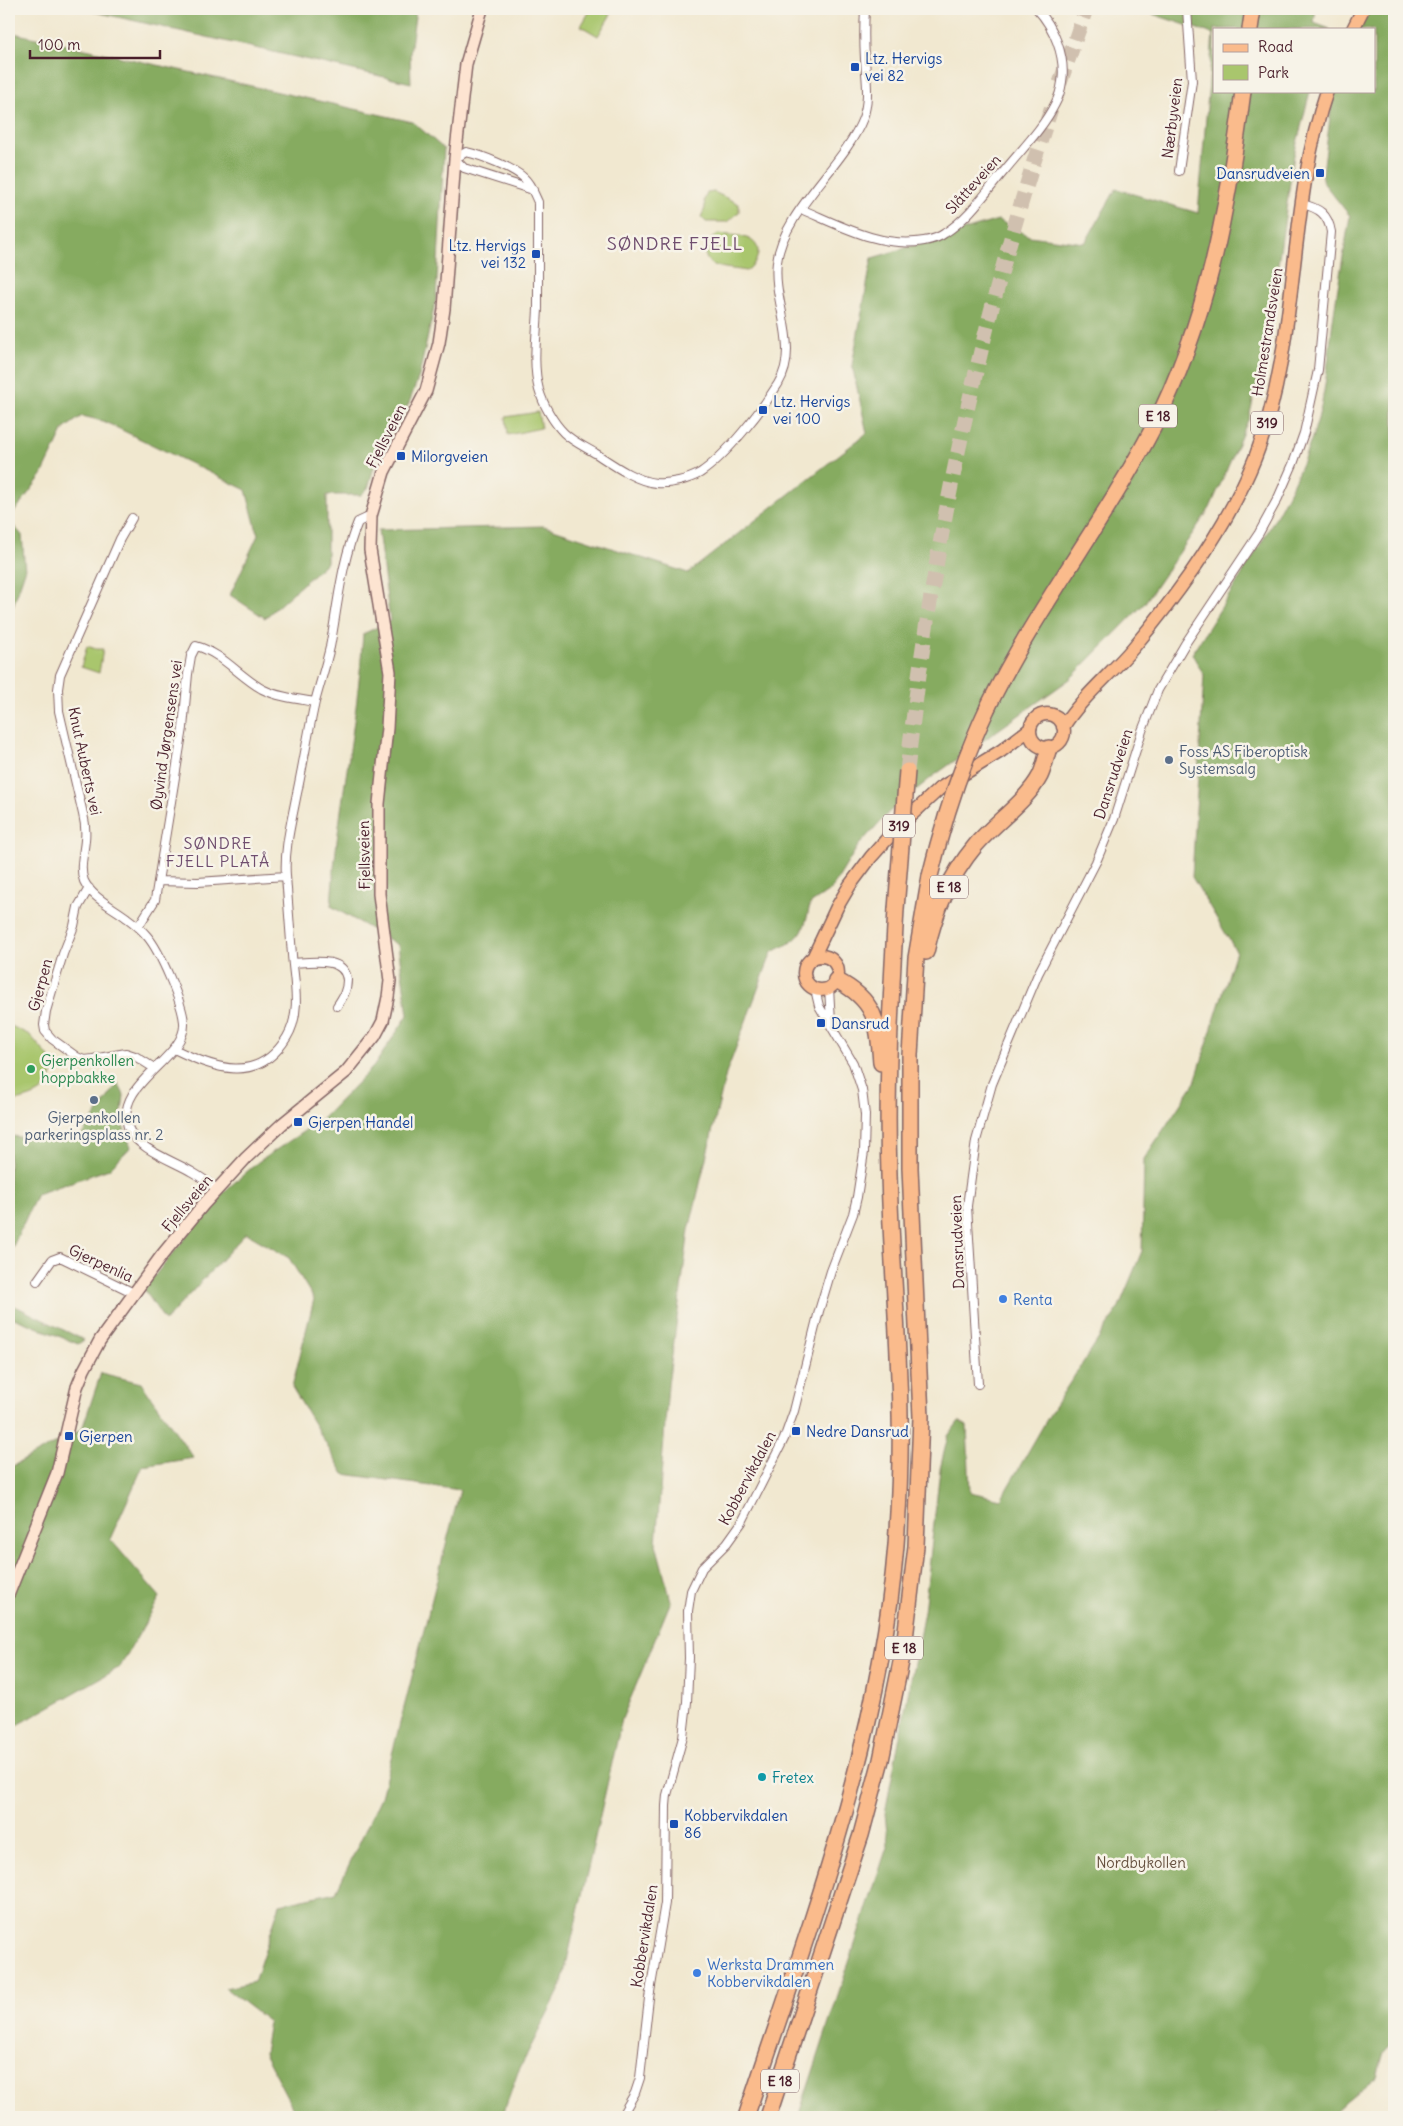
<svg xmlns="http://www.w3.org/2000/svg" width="1403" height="2126" viewBox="0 0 1403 2126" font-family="Delius,sans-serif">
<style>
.green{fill:#a9c66d;stroke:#7a724c}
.forest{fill:#86ab60;stroke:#686546}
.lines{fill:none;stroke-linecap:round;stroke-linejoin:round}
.motorway-tunnel{stroke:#d0c0af;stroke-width:15;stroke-dasharray:15 8;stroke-linecap:butt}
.minor-casing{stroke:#846565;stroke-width:10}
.secondary-casing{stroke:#846565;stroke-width:14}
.primary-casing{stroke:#846565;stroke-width:15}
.motorway-casing{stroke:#846565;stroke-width:18}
.minor{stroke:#fff;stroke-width:8}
.secondary{stroke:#fde4d1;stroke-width:11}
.primary{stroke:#fabb8c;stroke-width:12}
.motorway{stroke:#fabb8c;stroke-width:15}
.motorway-bridge-casing{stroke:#846565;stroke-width:18;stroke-linecap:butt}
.motorway-bridge{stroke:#fabb8c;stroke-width:15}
.transit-dot{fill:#1a4fb4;stroke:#f7f3e8;stroke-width:2}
.service-dot{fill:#5c6f8a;stroke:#f7f3e8;stroke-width:2}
.leisure-dot{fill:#2e9e5b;stroke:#f7f3e8;stroke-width:2}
.shop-dot{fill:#3f7fe0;stroke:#f7f3e8;stroke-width:2}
.culture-dot{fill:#0f9aa8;stroke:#f7f3e8;stroke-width:2}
.labels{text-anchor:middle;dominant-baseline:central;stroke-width:5;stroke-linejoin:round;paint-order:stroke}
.shield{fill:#f7f3e8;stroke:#7e5f64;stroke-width:1}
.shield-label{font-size:14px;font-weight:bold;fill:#4a1f2b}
.transit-label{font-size:15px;fill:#164399;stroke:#f7f3e8;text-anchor:start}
.street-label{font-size:15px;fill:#4a1f2b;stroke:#f7f3e8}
.service-label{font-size:15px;fill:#4e5e75;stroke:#f7f3e8;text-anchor:start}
.leisure-label{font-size:15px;fill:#27864d;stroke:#f7f3e8;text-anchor:start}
.shop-label{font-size:15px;fill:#366cbe;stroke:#f7f3e8;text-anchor:start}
.culture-label{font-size:15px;fill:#0d838f;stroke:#f7f3e8;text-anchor:start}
.park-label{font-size:15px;fill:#66513f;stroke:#f7f3e8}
.neighbourhood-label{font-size:16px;letter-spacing:1px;fill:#704e6f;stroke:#f7f3e8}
.quarter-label{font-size:18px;letter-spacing:1px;fill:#704e6f;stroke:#f7f3e8}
</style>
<rect width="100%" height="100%" fill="#f7f3e8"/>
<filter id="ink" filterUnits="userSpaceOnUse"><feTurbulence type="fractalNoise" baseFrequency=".02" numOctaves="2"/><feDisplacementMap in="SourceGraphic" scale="10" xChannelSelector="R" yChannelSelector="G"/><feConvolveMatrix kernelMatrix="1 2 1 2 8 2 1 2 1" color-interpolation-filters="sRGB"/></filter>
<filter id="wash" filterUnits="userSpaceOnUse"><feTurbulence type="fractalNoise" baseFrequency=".0096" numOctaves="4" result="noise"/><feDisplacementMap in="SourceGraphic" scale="20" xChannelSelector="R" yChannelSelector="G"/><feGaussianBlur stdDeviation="1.12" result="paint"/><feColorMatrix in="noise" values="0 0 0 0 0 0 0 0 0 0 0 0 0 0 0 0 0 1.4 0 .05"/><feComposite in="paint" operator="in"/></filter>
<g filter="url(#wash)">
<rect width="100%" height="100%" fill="#f1e8d0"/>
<path class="green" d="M591 9H614L598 36 581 26Z
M714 192 739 204V212L728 222H706L701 217 705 208 704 200 707 193Z
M718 234C727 235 741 235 749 239 765 247 757 264 746 271 737 269 723 269 714 265 698 257 707 241 718 234Z
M538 412 541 428 508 435 506 417Z
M87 646 96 649H103L99 673 81 667Z
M9 1025 30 1035 54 1063C51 1093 36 1097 9 1102Z"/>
<path class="forest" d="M82 9H416L410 53 411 83Z
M1137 9H1316L1314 23 1330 29H1214V91H1310L1294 155 1268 334 1249 418 1210 508 1144 604 1070 679 932 777 889 812 858 846 831 890 810 904C804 934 801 939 772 952L726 1074 689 1230 668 1385 656 1544 671 1601 622 1719 561 1987 518 2072 502 2117H293L295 2112 264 2053 269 2022 225 1988 254 1982 280 1904 336 1892 381 1797 460 1490 344 1474 292 1387 314 1299 289 1258 246 1233 165 1321 144 1289 219 1196 258 1162 322 1119 374 1066 408 1015 398 945 331 906C336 814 358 725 363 634L390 621 378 530 544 526 688 573 867 433 852 365 872 258 998 220 1029 236 1085 243 1116 189 1198 213 1213 34Z
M1371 9H1394V2041L1384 2052 1377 2077 1347 2101 1334 2113 1333 2117H798L888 1844 885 1813 924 1612 940 1469 948 1436 959 1421 967 1426 970 1492 1001 1499 1054 1407 1118 1309 1142 1251 1144 1159 1195 1082 1236 951 1192 877 1204 675 1192 654C1235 584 1288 510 1314 432 1326 397 1328 357 1333 320 1338 285 1344 251 1350 216L1322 181 1333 93 1334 91H1374V29H1359Z
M9 32 413 122 444 149 436 299 419 376 409 403 377 457 368 488 361 495H327V562L265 618 230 595 258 535 246 490 103 421 82 416 64 429 42 475 9 519Z
M9 521 22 535 25 571 9 618Z
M118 1083 124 1095 121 1120 131 1147 109 1169 37 1194 9 1255V1140L12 1136 57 1142 81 1136Z
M9 1303 84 1340 78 1344 9 1316Z
M101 1373 141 1383 194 1458 143 1466 110 1539 160 1597 120 1667 9 1730V1468L82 1429Z"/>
</g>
<g filter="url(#ink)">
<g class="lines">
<path class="motorway-tunnel" d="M1060 83 1086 9
M907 771C932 546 979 324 1051 109"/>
<g class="minor-casing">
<path id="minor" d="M1179 171 1192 81 1187 9
M533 190 464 168 455 159 466 152C481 155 514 168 524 178 531 184 534 194 538 202 538 237 538 272 538 308 537 335 532 363 539 390 543 404 553 422 564 433 572 441 585 447 595 453 612 464 635 481 656 483 670 484 688 480 700 473 727 455 761 411 778 384 801 347 772 302 777 262 783 211 845 165 863 118 870 98 866 79 865 59 864 42 864 26 865 9
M801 209C839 225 882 249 924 241 930 240 940 237 945 233 969 218 987 191 1005 170 1022 149 1043 128 1055 104 1059 97 1061 89 1062 82 1066 57 1054 27 1037 9
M132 518 120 539 60 675 58 689 59 711 83 814C85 822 86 831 85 840 84 853 79 869 84 881 92 898 113 907 127 918 134 923 141 929 147 936 160 951 182 1002 184 1022 187 1059 114 1082 128 1127 136 1149 174 1161 192 1172 201 1177 209 1183 217 1189
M158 881 198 882 286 876
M89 888 78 907 74 926 63 954 46 1011 44 1025 45 1031 52 1039 77 1057 84 1060 93 1059 126 1053 135 1056 154 1068
M138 927 155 900 183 728 188 674 191 656 196 646C222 653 239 676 262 689 278 697 297 699 315 702
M293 963C311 962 345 956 347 980 347 991 343 997 337 1006
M829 988 831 1022
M174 1049C215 1069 258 1085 287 1037 302 1012 294 982 292 955 290 929 288 903 286 876 284 850 291 824 296 798 303 766 308 733 315 702 320 683 326 665 330 647 338 605 341 562 358 522L371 516
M37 1281 52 1260 60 1257 134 1293
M978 1384 967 1206 976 1141 992 1084 1038 974 1096 862 1114 819 1142 731 1158 690 1185 644 1259 533 1278 498 1293 464 1304 433 1318 370 1331 232C1328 214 1319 208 1302 204
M621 2117 635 2093 640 2078 649 1998 665 1903 666 1806 667 1795 683 1737 687 1702 689 1658 688 1611 691 1591 702 1568 727 1543 742 1522 784 1439 794 1411 819 1311 831 1271 853 1214 857 1197 864 1152 865 1115 862 1090 853 1063 819 1006 815 989"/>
</g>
<g class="secondary-casing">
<path id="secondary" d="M9 1593 57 1473 77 1387 84 1370 100 1340 162 1255 203 1205 246 1158 282 1124 346 1072 375 1036 383 1021 388 997 390 981 379 894V804L387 728 390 672 370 550 371 516 384 472 426 391 439 343 444 309 455 159 466 64 482 9"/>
</g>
<g class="primary-casing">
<path id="primary" d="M1353 29 1363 9
M1030 731a17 17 0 1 1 34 0a17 17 0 1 1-34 0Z
M1063 727C1082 697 1110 675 1133 648 1180 592 1228 526 1255 458 1301 340 1286 210 1327 91
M804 973a17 17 0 1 1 34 0a17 17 0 1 1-34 0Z
M813 958 837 907 850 885 871 857 895 830 939 789 1001 751 1030 729"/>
</g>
<g class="motorway-casing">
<path id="motorway" d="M1250 29 1253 9
M988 707C1035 610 1103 524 1153 428 1207 323 1228 208 1243 91
M926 952C934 914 950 876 975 846 993 824 1027 801 1040 776 1044 768 1046 757 1049 748
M836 980C876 1000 878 1022 881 1063
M746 2117C808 1930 880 1743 896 1545 899 1502 901 1458 900 1415 899 1335 891 1255 889 1174 886 1086 891 997 896 909
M768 2117 861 1835 881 1760 904 1647 916 1546 921 1417 910 1168V1055L916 958 930 876"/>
</g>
<use href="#minor" class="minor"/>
<use href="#secondary" class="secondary"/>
<use href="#primary" class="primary"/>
<use href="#motorway" class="motorway"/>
<g class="motorway-bridge-casing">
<path id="motorway-bridge" d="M930 876C944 818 962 762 988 707
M896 909 907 771"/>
</g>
<use href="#motorway-bridge" class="motorway-bridge"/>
</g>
</g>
<g class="transit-dot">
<rect x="850" y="62" width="10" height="10" rx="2.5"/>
<rect x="1315" y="168" width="10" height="10" rx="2.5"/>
<rect x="531" y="249" width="10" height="10" rx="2.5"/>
<rect x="758" y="405" width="10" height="10" rx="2.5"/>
<rect x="396" y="451" width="10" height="10" rx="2.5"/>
<rect x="816" y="1018" width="10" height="10" rx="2.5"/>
<rect x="293" y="1117" width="10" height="10" rx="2.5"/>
<rect x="791" y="1426" width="10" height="10" rx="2.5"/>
<rect x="64" y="1431" width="10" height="10" rx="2.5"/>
<rect x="669" y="1819" width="10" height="10" rx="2.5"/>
</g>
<g class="service-dot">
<circle cx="1169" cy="760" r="5"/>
<circle cx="94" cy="1100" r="5"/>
</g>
<circle class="leisure-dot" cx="31" cy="1069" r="5"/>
<g class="shop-dot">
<circle cx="1003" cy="1299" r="5"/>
<circle cx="697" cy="1973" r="5"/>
</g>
<circle class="culture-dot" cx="762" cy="1777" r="5"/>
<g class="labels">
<g class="shield">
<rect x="1139" y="404.5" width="38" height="23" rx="4"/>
<rect x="1251" y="411.5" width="32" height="23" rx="4"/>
<rect x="883" y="814.5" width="32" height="23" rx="4"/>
<rect x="930" y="875.5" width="38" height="23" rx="4"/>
<rect x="885" y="1636.5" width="38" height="23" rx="4"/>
<rect x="761" y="2069.5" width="38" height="23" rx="4"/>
</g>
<g class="shield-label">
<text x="1158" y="416">E 18</text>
<text x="1267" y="423">319</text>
<text x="899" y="826">319</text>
<text x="949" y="887">E 18</text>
<text x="904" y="1648">E 18</text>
<text x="780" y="2081">E 18</text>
</g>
<g class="transit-label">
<text x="865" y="58">Ltz. Hervigs<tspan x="865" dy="17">vei 82</tspan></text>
<text x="1310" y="173" text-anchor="end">Dansrudveien</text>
<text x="526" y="245" text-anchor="end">Ltz. Hervigs<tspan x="526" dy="17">vei 132</tspan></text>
<text x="773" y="401">Ltz. Hervigs<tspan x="773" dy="17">vei 100</tspan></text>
<text x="411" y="456">Milorgveien</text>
<text x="831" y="1023">Dansrud</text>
<text x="308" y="1122">Gjerpen Handel</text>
<text x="806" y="1431">Nedre Dansrud</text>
<text x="79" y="1436">Gjerpen</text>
<text x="684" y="1815">Kobbervikdalen<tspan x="684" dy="17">86</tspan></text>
</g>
<g class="street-label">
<text transform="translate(1172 118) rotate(-83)">Nærbyveien</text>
<text transform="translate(973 184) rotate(-48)">Slåtteveien</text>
<text transform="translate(1267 332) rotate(-81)">Holmestrandsveien</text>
<text transform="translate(386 436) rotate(-63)">Fjellsveien</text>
<text transform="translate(166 735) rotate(-82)">Øyvind Jørgensens vei</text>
<text transform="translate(85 761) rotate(78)">Knut Auberts vei</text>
<text transform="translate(1113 774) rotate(-72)">Dansrudveien</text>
<text transform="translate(364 855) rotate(-91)">Fjellsveien</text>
<text transform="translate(40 985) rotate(-75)">Gjerpen</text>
<text transform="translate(187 1203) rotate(-50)">Fjellsveien</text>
<text transform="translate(957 1242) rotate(-92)">Dansrudveien</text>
<text transform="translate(101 1263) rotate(25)">Gjerpenlia</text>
<text transform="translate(747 1478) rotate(-62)">Kobbervikdalen</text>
<text transform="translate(644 1936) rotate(-81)">Kobbervikdalen</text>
</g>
<g class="service-label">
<text x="1179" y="751">Foss AS Fiberoptisk<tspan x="1179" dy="17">Systemsalg</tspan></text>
<text x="94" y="1117" text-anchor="middle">Gjerpenkollen<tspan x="94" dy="17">parkeringsplass nr. 2</tspan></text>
</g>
<g class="leisure-label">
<text x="41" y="1060">Gjerpenkollen<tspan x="41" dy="17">hoppbakke</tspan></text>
</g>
<g class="shop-label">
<text x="1013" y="1299">Renta</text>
<text x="707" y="1964">Werksta Drammen<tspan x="707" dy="17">Kobbervikdalen</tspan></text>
</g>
<g class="culture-label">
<text x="772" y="1777">Fretex</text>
</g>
<g class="park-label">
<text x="1141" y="1862">Nordbykollen</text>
</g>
<g class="neighbourhood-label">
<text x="218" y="843">SØNDRE<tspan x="218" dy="18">FJELL PLATÅ</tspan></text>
</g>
<g class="quarter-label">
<text x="675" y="243">SØNDRE FJELL</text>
</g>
</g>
<rect width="1403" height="2126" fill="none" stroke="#f7f3e8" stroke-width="30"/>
<rect x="1213" y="28" width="162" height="65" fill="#f7f3e8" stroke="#b29e9c"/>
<rect x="1223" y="44" width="25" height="8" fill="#fabb8c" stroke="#b29e9c"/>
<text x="1258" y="52" font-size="15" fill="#4a1f2b">Road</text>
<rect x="1223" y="65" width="25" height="15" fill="#a9c66d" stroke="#b29e9c"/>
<text x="1258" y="78" font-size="15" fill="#4a1f2b">Park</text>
<path d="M30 50v8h130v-8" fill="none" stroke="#4a1f2b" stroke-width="2.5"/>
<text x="38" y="50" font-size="15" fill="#4a1f2b" stroke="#f7f3e8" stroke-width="4" paint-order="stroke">100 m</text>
</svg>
